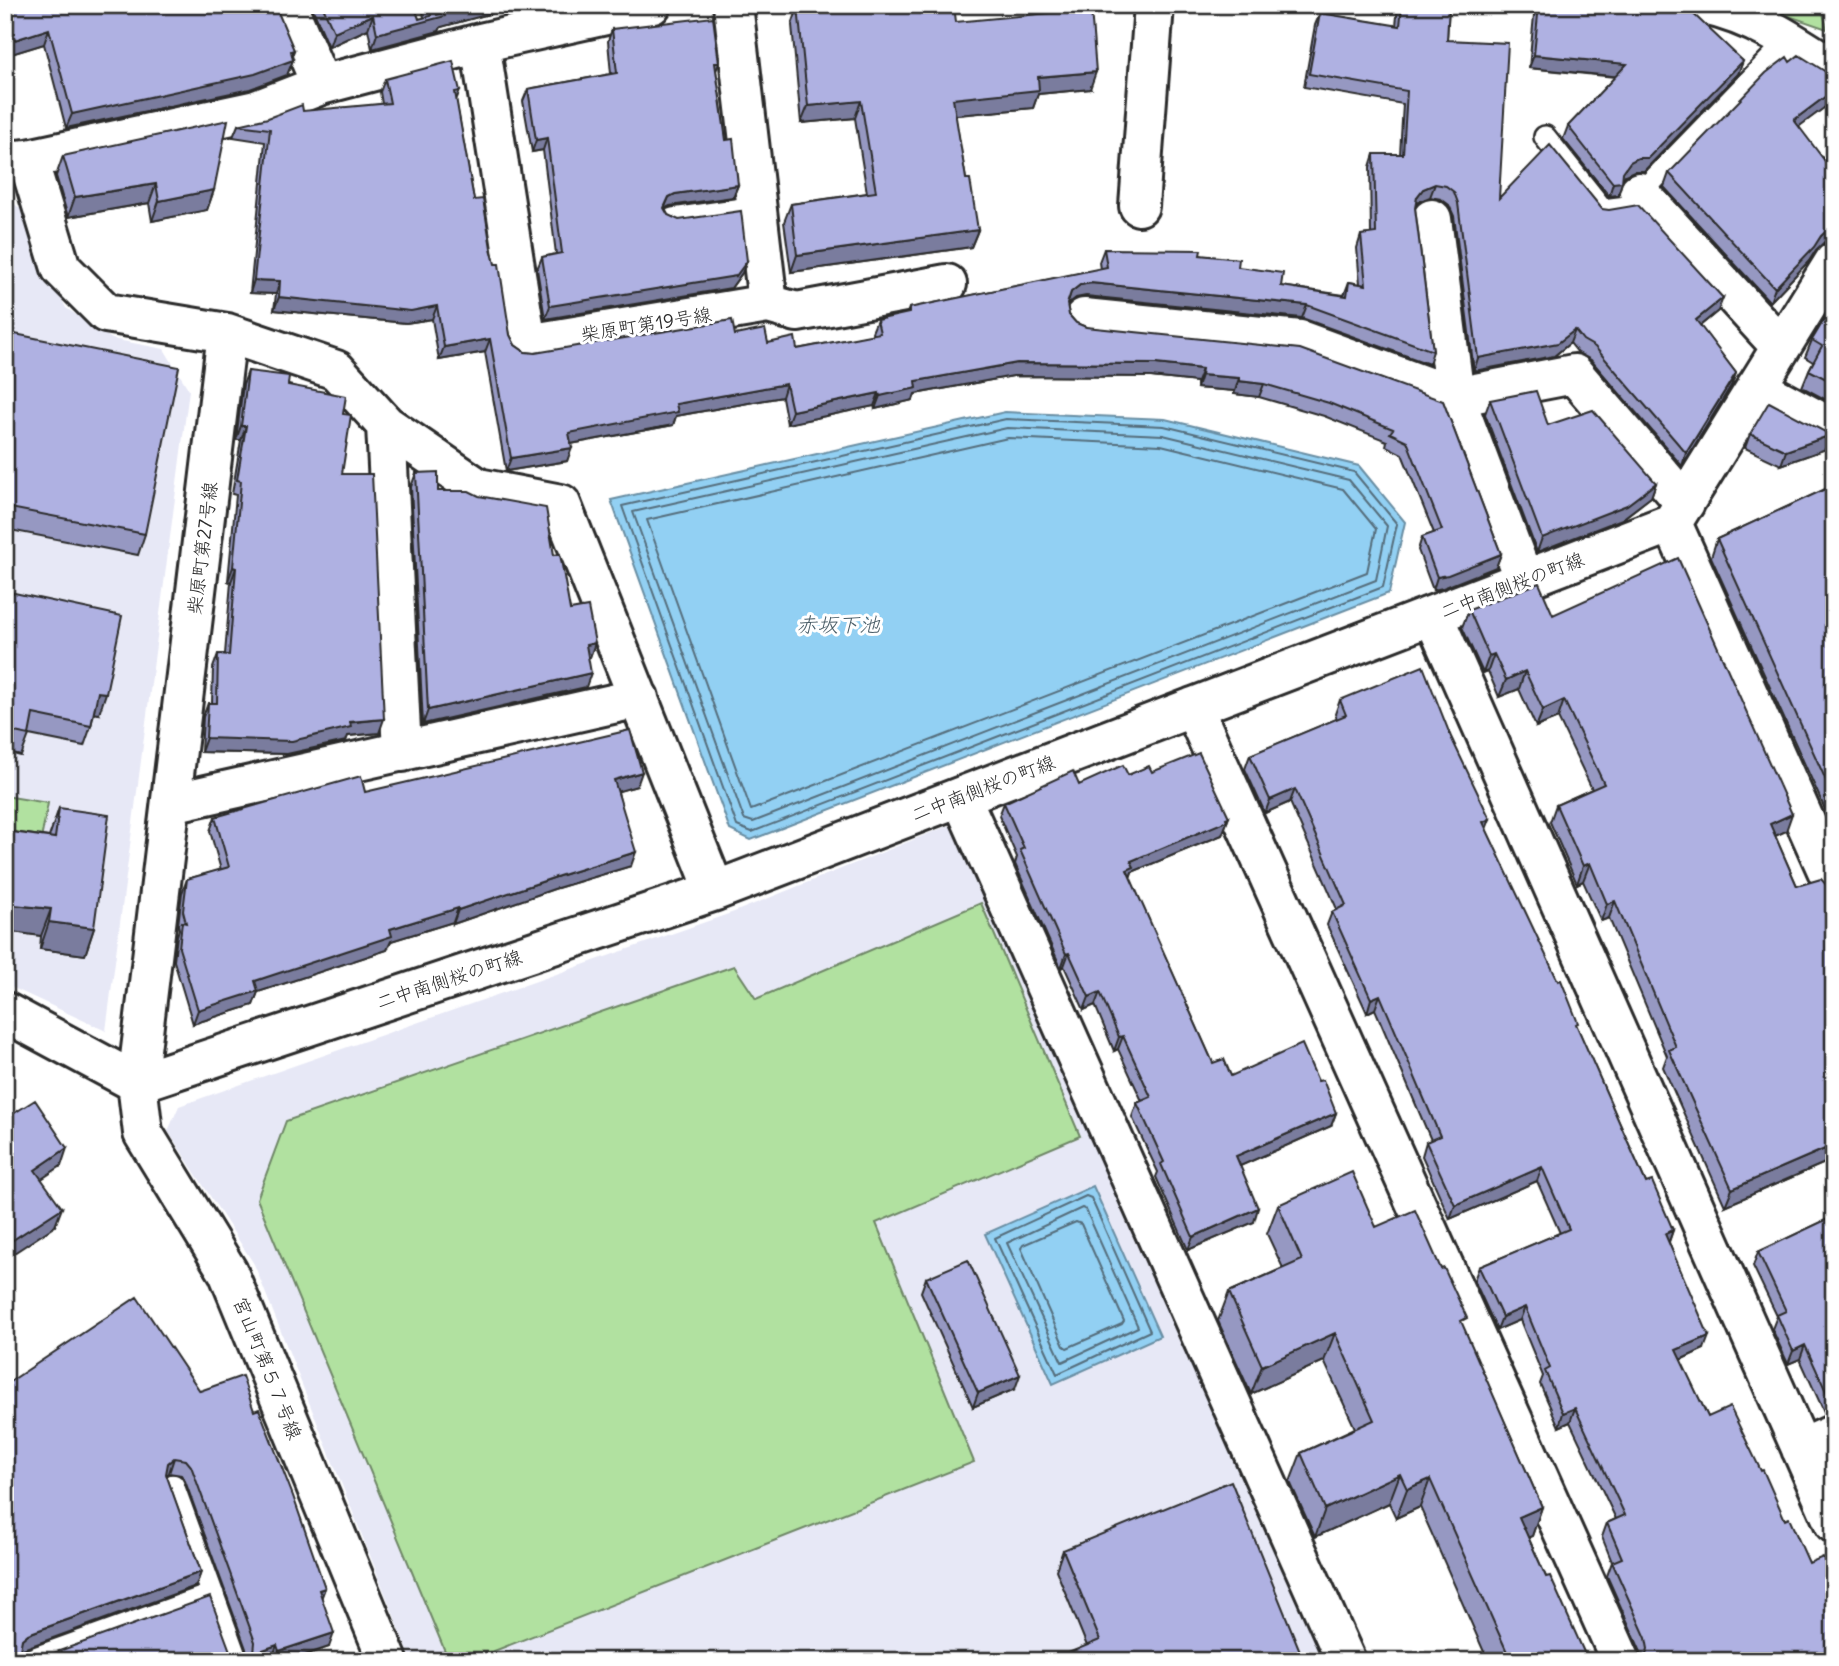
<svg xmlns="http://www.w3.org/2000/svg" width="1839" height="1666" viewBox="0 0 1839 1666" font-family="Delius,'Klee One',sans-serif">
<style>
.built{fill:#e7e8f6}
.green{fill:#b1e1a0;stroke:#6e8666;stroke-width:2}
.water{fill:#92d0f3;stroke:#698ea3;stroke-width:2}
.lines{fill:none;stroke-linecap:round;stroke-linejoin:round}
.shore{stroke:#546d7b;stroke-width:2}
.lane-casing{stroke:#2b2b2b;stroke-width:26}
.street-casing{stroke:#2b2b2b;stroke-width:44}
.lane{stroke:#fff;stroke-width:21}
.street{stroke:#fff;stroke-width:38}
.wall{fill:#9698c2;stroke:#2b2b2b;stroke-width:2}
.shaded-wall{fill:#7a7c9e;stroke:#2b2b2b;stroke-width:2}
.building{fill:#afb1e2;stroke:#2b2b2b;stroke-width:2}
.labels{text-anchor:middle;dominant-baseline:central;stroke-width:6;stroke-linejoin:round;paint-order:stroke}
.street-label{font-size:19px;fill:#2b2b2b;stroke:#fff}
.water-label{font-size:21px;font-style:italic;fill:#4a5d67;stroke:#fff}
</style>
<rect width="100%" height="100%" fill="#fff"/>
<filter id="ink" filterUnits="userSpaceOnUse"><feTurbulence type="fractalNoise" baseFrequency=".0143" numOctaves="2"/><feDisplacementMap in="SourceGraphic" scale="14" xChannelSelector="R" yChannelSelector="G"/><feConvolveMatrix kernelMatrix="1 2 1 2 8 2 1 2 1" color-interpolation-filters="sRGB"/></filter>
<g filter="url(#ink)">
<path class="built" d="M5 198 23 210 33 244 66 308 112 339 164 349 189 390 106 1031 5 984Z
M950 825 1325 1661H412L254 1264 168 1131 179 1106 734 912Z"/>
<path class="green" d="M1757 5H1821L1827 29Z
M5 796 48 803 38 855 5 849Z
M981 903 1080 1136 876 1223 974 1462 469 1661H449L257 1199 286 1121 734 966 756 999Z"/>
<path class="water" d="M1005 412 1165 419 1359 466 1405 522 1389 593 751 840 730 830 611 500Z
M1093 1186 1160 1336 1053 1384 985 1234Z"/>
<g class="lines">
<path class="shore" d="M1006 419 1164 426 1354 472 1397 524 1383 587 752 832 737 826 622 506Z
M1007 428 1163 435 1349 480 1387 526 1376 580 753 822 744 819 633 512Z
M1008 438 1161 445 1343 489 1376 529 1367 572 751 810 647 520Z
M1086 1196 1091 1198 1150 1331 1057 1374 995 1238Z
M1082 1208 1086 1210 1138 1327 1062 1362 1007 1243Z
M1076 1222 1081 1224 1124 1321 1122 1324 1067 1348 1064 1346 1021 1248 1023 1245Z"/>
<g class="lane-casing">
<path id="lane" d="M1545 137 1603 210 1627 207 1789 40
M673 219 756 207
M173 1485 237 1661
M27 1661 213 1594"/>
</g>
<g class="street-casing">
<path id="street" d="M287 5 321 85
M1704 5C1752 15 1793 42 1834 69
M480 43 527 344 768 304 733 5
M28 159 61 268 106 313 227 333 336 370 386 425 478 488 561 504 715 891
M5 161 28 159 256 110 321 85 480 43 651 5
M1639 192 1781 347
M1139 206 1154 5
M1432 219 1455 397 1574 374 1685 503
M768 304 797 312 947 284
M1084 318 1300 340 1455 397 1524 580
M227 333 137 1083 143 1133 228 1272 388 1661
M1756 387 1834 429
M386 425 402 752
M1672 523 1834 886
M1433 615 1834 1523
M1193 707 1621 1661
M961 797 1346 1661
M171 803 639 698
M5 1012 137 1083 715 891 1672 523 1834 262
M1801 1449 1834 1434"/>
</g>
<use href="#lane" class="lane"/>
<use href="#street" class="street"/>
</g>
<path class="wall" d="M5 5 294 50 292 56 293 60 287 75 250 89 66 128 44 44 5 56Z
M311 5H414L419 19 424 18 422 5H506L504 10 441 27 439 31 372 49 368 29 329 47Z
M1398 5H1449L1447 40 1499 198 1602 209 1718 311 1700 326 1736 373 1731 386 1682 466 1591 360 1578 353 1570 343 1554 356 1474 371 1454 216 1449 205 1441 199 1430 197 1418 202 1415 208 1433 351 1429 364 1302 318 1086 296 1076 298 1067 304 1069 315 1076 323 1086 327 1443 401 1501 554 1496 567 1443 588 1433 590 1418 550 1422 537 1434 533 1402 454 1386 446 1387 441 1324 416 1259 397 1234 394 1235 391 1197 388V382L1151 377 1013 376 915 394 913 400 875 409 874 406 787 424 782 397 676 416 673 425 571 444 567 461 506 471 485 352 439 360 432 319 406 323 274 310 276 294 250 293 265 142 233 137 238 125 382 104 380 92 385 79 460 91 456 100 474 200 491 248 510 335 515 345 525 352 535 353 735 335 768 343 797 349 873 335 872 332 877 320 907 313 909 308 1100 269 1099 262 1104 249 1200 255 1238 267 1281 286 1344 295 1349 282 1360 284 1357 248 1361 235 1371 234 1370 167 1374 154H1400L1403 104 1304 87 1315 25 1320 13 1396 26Z
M1535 5H1673L1743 61 1738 74 1644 171H1634L1625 175 1623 179 1618 195 1609 196 1563 139 1568 126 1615 77 1529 68Z
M798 7 851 9 956 22 1090 89 1038 94 1033 108 955 115 966 179 978 230 971 247 791 272 784 222 791 204 867 193 855 118 801 123 792 25Z
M612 29 719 63 716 71 726 140 738 185 733 197 670 206 665 209 668 215 747 261 742 273 731 288 545 319 537 269 542 257 556 254 543 150 532 152 523 101 528 89 611 74 608 41Z
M1834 83V96L1832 102 1799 126 1816 250 1809 261 1770 302 1664 187 1669 173Z
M63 156 214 190 207 210 152 221 149 203 68 217 56 176Z
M1834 303V404L1802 387 1809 370 1813 362 1805 357 1812 340Z
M5 332 145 534 138 555 5 529Z
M248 371 288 385 343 414 342 474 379 733 348 736 346 741 287 754 201 752 203 717 208 703H212L213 668 218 654H225L231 582 228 581 236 495 232 494 241 440H236L243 385Z
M1490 400 1548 425 1656 483 1651 497 1622 519 1537 552 1485 414Z
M1750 434 1831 435 1826 449 1781 465 1745 448Z
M416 473 438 491 554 555 570 610 595 643 590 657 588 658 586 687 423 724 411 487Z
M1834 485V829L1711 557 1717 539Z
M5 591 99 714 94 713 91 726 84 746 29 735 21 756 5 752Z
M1469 610 1553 615 1786 831 1775 836 1797 886 1828 887 1834 889V1159L1725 1206 1663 1067 1667 1056 1609 918 1601 921 1583 881 1577 884 1550 822 1556 805 1592 789 1558 718 1536 727 1519 689 1499 697 1488 671 1483 673 1462 627Z
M1340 700 1486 829 1577 1027 1646 1183 1673 1230 1669 1242 1704 1349 1680 1360 1708 1417 1785 1520 1809 1563 1834 1584V1595L1832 1601 1834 1661H1642L1641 1652 1607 1576 1612 1562 1602 1537 1607 1523 1616 1519 1570 1422 1559 1427 1540 1384 1543 1376 1520 1320 1497 1330 1474 1280 1479 1267 1560 1233 1537 1181 1450 1219 1422 1156 1426 1142 1431 1140 1375 1009 1367 1013 1327 925 1332 912 1337 909 1290 802 1265 813 1245 769 1250 755 1337 719 1335 714Z
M1152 772 1229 817 1222 835 1132 872 1130 878 1213 1063 1231 1076 1318 1081 1336 1113 1331 1126 1240 1166 1254 1222 1188 1250 1156 1177 1158 1172 1132 1117 1137 1103 1142 1101 1118 1049 1114 1051 1095 1005 1084 1010 1064 966 1061 968 1015 864 1017 857 999 816 1004 803 1079 785 1128 775Z
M637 786 618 791 631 866 554 889 453 924V922L391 941 387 950 258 992 253 1005 193 1024 174 961 177 936 179 929 178 925 182 893 187 879 221 870 210 831 215 817 365 792Z
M59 808 94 928 85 955 40 949 41 936 5 931V831L49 837Z
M1278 1205 1376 1227 1463 1327 1542 1507 1532 1536 1528 1537 1546 1577 1588 1661H1488L1420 1507 1396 1518 1389 1503 1315 1537 1290 1482 1301 1453 1355 1428 1324 1361 1251 1394 1218 1321 1229 1292 1283 1268 1267 1234Z
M1834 1216V1413L1825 1414 1800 1359 1788 1364 1772 1329 1777 1316 1753 1266 1758 1252Z
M926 1278 1015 1389 973 1407 921 1292Z
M200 1391 254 1411 325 1588 321 1597 329 1647 287 1661H273L272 1659 268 1661H249V1657L185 1481 181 1475 169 1473 166 1475 201 1572 196 1586 23 1649 20 1651 24 1657 37 1659 230 1651 5 1661Z
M1063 1550 1304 1661 1087 1646 1056 1570Z"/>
<path class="shaded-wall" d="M473 5H506L504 10 441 27 439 31 372 49 377 34 436 15Z
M373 15 368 29 329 47 334 32Z
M49 29 44 44 5 56V43Z
M294 50 290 61 293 60 287 75 250 89 66 128 72 114Z
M1534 55 1627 64 1622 77 1529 68Z
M1743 61 1738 74 1644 171H1634L1625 175 1620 182H1622L1618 195 1609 196 1613 183 1630 162Z
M1096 72 1090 89 1038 94 1033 108 946 116 953 99 1038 77Z
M1834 90V96L1832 102 1789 134 1794 120Z
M861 101 855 118 801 123 808 106Z
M547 138 543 150 532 152 536 140Z
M156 184 149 203 68 217 75 197Z
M1435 184 1430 197 1418 202 1412 210 1417 197 1423 189Z
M738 185 733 197 670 206 664 209 669 197 675 194Z
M214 190 207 210 152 221 159 201Z
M1834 224V233L1816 250 1809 261 1770 302 1775 288 1821 236Z
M978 230 971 247 791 272 797 255Z
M747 261 742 273 731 288 545 319 550 306Z
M254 280 280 281 276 294 250 293Z
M1091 283 1307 305 1302 318 1086 296 1076 298 1067 305 1071 292 1080 285Z
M279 297 437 306 432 319 406 323 274 310Z
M1723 298 1718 311 1691 333 1696 320Z
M1575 330 1570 343 1554 356 1474 371 1478 358Z
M490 339 485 352 439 360 444 347Z
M1017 363 1156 364 1202 369 1197 382 1151 377 1013 376 915 394 913 400 875 409 880 396 916 381Z
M1736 373 1731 386 1682 466 1686 453Z
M1201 375 1239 378 1235 391 1197 388Z
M1239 381 1264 384 1259 397 1234 394Z
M786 384 782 397 676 416 673 425 565 445 569 433 676 404Z
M879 393 874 406 787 424 792 411Z
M241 426H246L241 440H236Z
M1831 435 1826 449 1781 465 1786 451Z
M572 448 567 461 506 471 511 458Z
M1656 483 1651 497 1622 519 1537 552 1542 538Z
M1501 554 1496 567 1443 588 1433 590 1437 577Z
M233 567 236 568 231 582 228 581Z
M595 643 590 657 581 659 586 645Z
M1494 654 1488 671 1483 673 1489 656Z
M1525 671 1519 689 1499 697 1506 680Z
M591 673 586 687 423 724 428 710Z
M98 692 106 693 99 714 91 713Z
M1564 700 1558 718 1536 727 1543 710Z
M384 719 379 733 348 736 346 741 287 754 201 752 206 738Z
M642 772 637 786 609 794 614 780Z
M1295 789 1290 802 1265 813 1270 800Z
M1792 814 1786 831 1764 841 1770 824Z
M1229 817 1222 835 1132 872 1129 880 1122 884 1131 861Z
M1490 819 1485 832 1483 822Z
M636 852 631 866 554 889 453 924 458 910 559 876Z
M1590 863 1583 881 1577 884 1583 866Z
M1615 901 1609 918 1601 921 1607 904Z
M5 904 51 909 41 936 5 931Z
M458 908 453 922 391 941 387 950 258 992 253 1005 193 1024 198 1010 255 981 390 929Z
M1834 915V930L1829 917Z
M49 922 94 928 85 955 40 949Z
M1069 953 1064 966 1061 968 1066 954Z
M1100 992 1095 1005 1084 1010 1089 997Z
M1380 995 1375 1009 1367 1013 1371 999Z
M1123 1036 1118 1049 1114 1051 1119 1037Z
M1336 1113 1331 1126 1231 1170 1236 1156Z
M1834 1145V1159L1725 1206 1732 1189Z
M67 1148 61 1166 28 1188 35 1170Z
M1542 1167 1537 1181 1450 1219 1455 1205Z
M62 1208 55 1226 5 1259V1245Z
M1258 1208 1254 1222 1188 1250 1193 1237Z
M1673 1230 1668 1244 1665 1234Z
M1525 1307 1520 1320 1497 1330 1502 1317Z
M1335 1333 1324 1361 1251 1394 1262 1366Z
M1709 1336 1704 1349 1671 1364 1676 1350Z
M1805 1345 1800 1359 1788 1364 1793 1351Z
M1020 1375 1015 1389 973 1407 978 1393Z
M1830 1400H1834V1413L1825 1414Z
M1575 1408 1570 1422 1559 1427 1563 1413Z
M174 1458 169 1473 163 1477 168 1463Z
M1400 1474 1389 1503 1315 1537 1325 1509Z
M1430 1479 1420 1507 1396 1518 1407 1489Z
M1542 1507 1532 1536 1509 1546 1519 1517Z
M201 1572 196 1586 23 1649 17 1653 22 1639 28 1634Z
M325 1588 320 1602 319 1590Z
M1834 1590V1595L1831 1603 1828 1593Z
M334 1633 329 1647 287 1661H275L279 1651Z
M277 1645 272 1659 268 1661H251L254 1653Z"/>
<path class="building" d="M5 5H275L294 50 291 51 293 60 255 74 72 114 49 29 5 43Z
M322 5H414L419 19 431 16 430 5H473L436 15 444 13 445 16 377 34 373 15 334 32Z
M817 5H851V9L895 5H954L956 22 1091 9 1096 72 1038 77 1039 90 953 99 966 179H970L978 230 797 255 791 204 876 192 861 101 808 106 798 7Z
M1402 5H1449L1447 40 1508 43 1499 198 1550 145 1602 209 1609 210 1638 205 1723 298 1696 320 1736 373 1686 453 1595 347 1583 340 1575 330 1558 343 1478 358 1458 203 1454 192 1446 186 1435 184 1423 189 1417 197 1415 208 1433 351 1307 305 1091 283 1080 285 1071 292 1067 304 1069 315 1076 323 1086 327 1300 349 1443 401 1501 554 1448 575 1437 577 1422 537 1442 530 1407 441 1390 433 1393 429 1329 403 1264 384 1239 381V378L1201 375 1202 369 1156 364 1017 363 916 381 917 388 880 396 879 393 792 411 786 384 676 404 678 412 569 433 572 448 511 458 490 339 444 347 437 306 411 311 279 297 280 281 254 280 270 129 238 125 268 118 302 105 303 111 390 103 385 79 453 61 460 91 455 92 474 200 483 199 491 248 495 264H499L510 335 515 345 525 352 535 353 732 320 735 335 765 329 768 343 795 337 797 349 880 333 877 320 909 313V308L1107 267 1104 249 1201 250 1200 255 1239 259 1238 267 1283 273 1281 286 1347 296 1349 282 1366 285 1361 235 1376 233 1374 154H1403L1407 91 1309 74 1320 13 1400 26Z
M1539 5H1673L1686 7 1743 61 1648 158H1638L1630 162 1623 172 1622 182 1613 183 1568 126 1627 64 1534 55Z
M713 17 719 63H715L726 140 733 139 738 185 675 194 669 197 664 208 668 215 679 220 741 211 747 261 736 276 550 306 542 257 562 253 547 138 536 140 528 89 617 73 612 29Z
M1799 55 1826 72 1834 83V90L1794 120 1834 173V224L1821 236 1814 247 1775 288 1669 173 1766 73 1787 57 1790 62Z
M228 120 214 190 159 201 156 184 75 197 63 156Z
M1834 303V383L1809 370 1822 346 1812 340Z
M5 332 179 367 145 534 5 507Z
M248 371 289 376 288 385 346 396 343 414 351 415 342 474H372L384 719 350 722 351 727 292 741 206 738 208 703H217L218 654 229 655 236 568 233 567 241 481 237 480 246 426H241Z
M1536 391 1548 425 1593 410 1656 483 1627 505 1542 538 1490 400Z
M1769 402 1831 435 1786 451 1750 434Z
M438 472V491H469L479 496 546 508 554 555 560 554 570 610 588 607 595 643 586 645 591 673 428 710 416 473Z
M1834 485V798L1717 539Z
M1678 558 1792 814 1770 824 1797 886 1821 879 1828 887 1834 889V915L1829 917 1834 927V1145L1732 1189 1669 1050 1676 1047 1615 901 1607 904 1590 863 1583 866 1556 805 1604 784 1564 700 1543 710 1525 671 1506 680 1494 654 1489 656 1469 610 1539 583 1553 615Z
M5 591 122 616 106 693 98 692 91 726 33 714 29 735 5 730Z
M1423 666 1451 737 1490 819 1483 822 1558 981 1561 980 1578 1023 1576 1024 1646 1183 1652 1181 1673 1230 1665 1234 1709 1336 1676 1350 1708 1417 1730 1407 1761 1471 1763 1470 1785 1520 1789 1518 1809 1563 1823 1557 1834 1584V1590L1828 1593 1834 1606V1661H1647L1645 1657 1648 1649 1646 1638 1612 1562 1622 1558 1607 1523 1625 1515 1575 1408 1563 1413 1545 1371 1550 1368 1525 1307 1502 1317 1479 1267 1569 1229 1542 1167 1455 1205 1426 1142 1440 1136 1380 995 1371 999 1332 912 1346 905 1295 789 1270 800 1250 755 1346 715 1340 700Z
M630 730 642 772 614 780 636 852 559 876 458 910V908L390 929 392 936 255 981 258 991 198 1010 179 948 182 922 186 923 183 911 187 879 229 867 215 817 361 776 365 792Z
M1199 753 1229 817 1226 818 1227 821 1131 861 1134 867 1127 870 1213 1063 1224 1059 1231 1076 1302 1044 1318 1081 1323 1080 1336 1113 1236 1156 1258 1208 1193 1237 1161 1164 1164 1162 1137 1103 1151 1097 1123 1036 1119 1037 1100 992 1089 997 1069 953 1066 954 1020 850 1024 848 1004 803 1073 771 1079 785 1123 765 1128 775 1149 766 1152 772Z
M59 808 109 815 94 928 49 922 51 909 5 904V831L55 838Z
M35 1100 67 1148 35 1170 62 1208 5 1245V1119Z
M1352 1172 1376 1227 1415 1210 1441 1269 1444 1268 1467 1318 1461 1321 1542 1507 1519 1517 1546 1577 1550 1576 1588 1661H1511L1430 1479 1407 1489 1400 1474 1325 1509 1301 1453 1374 1420 1335 1333 1262 1366 1229 1292 1302 1260 1278 1205Z
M1834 1216V1400H1830L1805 1345 1793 1351 1777 1315 1786 1311 1758 1252Z
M968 1260 1020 1375 978 1393 926 1278Z
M137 1297 200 1391 242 1376 254 1411 259 1409 293 1496 325 1588 319 1590 334 1633 279 1651 277 1645 254 1653 255 1642 191 1466 186 1460 174 1458 168 1463 166 1474 201 1572 28 1634 22 1639 20 1650 24 1657 37 1659 210 1597 230 1651 237 1658 229 1661H5V1385Z
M1231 1481 1304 1661H1049L1100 1640 1063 1550Z"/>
</g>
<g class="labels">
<g class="street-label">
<text transform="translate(646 324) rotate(-9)">柴原町第19号線</text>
<text transform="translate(202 548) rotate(-83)">柴原町第27号線</text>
<text transform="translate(1512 585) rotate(-21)">二中南側桜の町線</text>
<text transform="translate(983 788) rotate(-21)">二中南側桜の町線</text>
<text transform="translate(449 979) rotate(-18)">二中南側桜の町線</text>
<text transform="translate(268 1368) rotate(68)">宮山町第５７号線</text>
</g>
<g class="water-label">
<text x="838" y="624">赤坂下池</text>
</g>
</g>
<rect width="1839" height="1666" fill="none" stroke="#fff" stroke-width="28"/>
<rect x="14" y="14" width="1811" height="1638" fill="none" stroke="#2b2b2b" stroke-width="2.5" filter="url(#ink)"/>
</svg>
